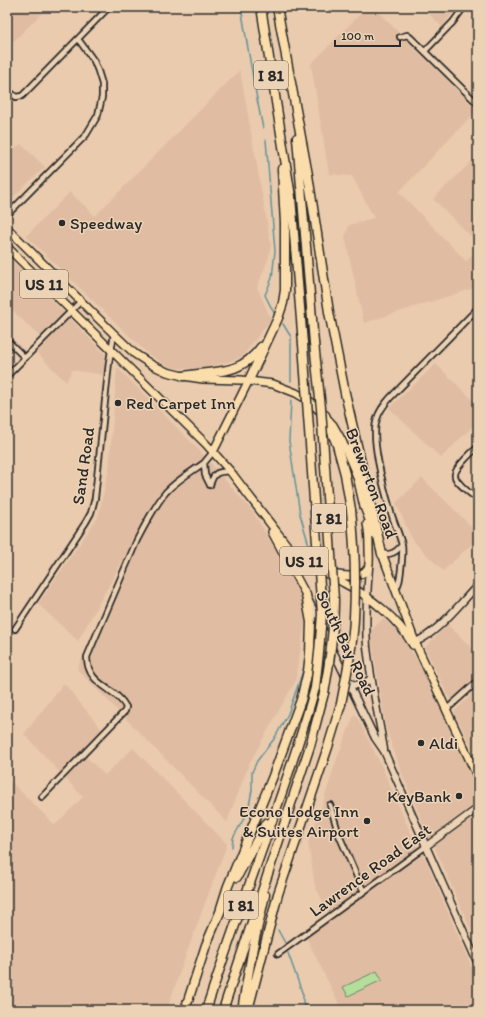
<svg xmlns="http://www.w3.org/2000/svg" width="485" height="1017" viewBox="0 0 485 1017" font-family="Itim,sans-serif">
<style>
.built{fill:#e0bda2}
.green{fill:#b4de9b;stroke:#708463}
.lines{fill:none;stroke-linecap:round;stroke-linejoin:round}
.stream{stroke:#639399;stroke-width:1.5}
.street-casing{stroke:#2b2b2b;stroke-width:8}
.secondary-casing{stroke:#2b2b2b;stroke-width:9}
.primary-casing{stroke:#2b2b2b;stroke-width:10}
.highway-casing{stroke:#2b2b2b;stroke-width:11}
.street{stroke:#edd3b5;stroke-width:4.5}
.secondary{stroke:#edd3b5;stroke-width:6}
.primary{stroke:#fbddab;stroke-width:7}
.highway{stroke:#fbddab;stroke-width:8}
.highway-bridge-casing{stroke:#2b2b2b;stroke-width:11;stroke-linecap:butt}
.highway-bridge{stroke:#fbddab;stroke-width:8}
.poi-dot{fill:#2b2b2b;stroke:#edd3b5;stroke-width:1.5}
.labels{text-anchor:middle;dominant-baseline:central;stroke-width:3;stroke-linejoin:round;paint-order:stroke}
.shield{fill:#edd3b5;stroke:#655d54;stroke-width:1}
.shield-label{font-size:16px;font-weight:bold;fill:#2b2b2b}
.poi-label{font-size:17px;fill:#2b2b2b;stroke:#edd3b5;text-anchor:start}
.street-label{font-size:17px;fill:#2b2b2b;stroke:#edd3b5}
</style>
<rect width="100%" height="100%" fill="#eacbae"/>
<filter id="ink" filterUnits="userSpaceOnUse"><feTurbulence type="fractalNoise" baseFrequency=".025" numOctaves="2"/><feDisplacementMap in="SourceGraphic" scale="8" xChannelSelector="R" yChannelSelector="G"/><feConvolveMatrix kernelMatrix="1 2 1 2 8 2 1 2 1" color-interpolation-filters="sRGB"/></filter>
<g filter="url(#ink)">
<path class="built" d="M7 7H48L7 48Z
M367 7H373L477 110 399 192 466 261 478 249V288L471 289 364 323 345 237 349 225 374 218 352 176 329 174 311 64Z
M422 7H457L442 27Z
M240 70 271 245 268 260 257 287 271 319 242 357 206 369 171 368 148 354 26 236 70 192 95 216Z
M21 144 45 167 7 203V149L11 152Z
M478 155V243L433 199Z
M7 255 105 354 104 375 72 370 66 382 37 353 46 343 7 305Z
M436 364 478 405V421L441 458 389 408Z
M117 367 200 451 253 512 297 586 306 615 296 680 250 762 227 822 77 669 146 516 111 582 78 641 38 604 98 517 109 469Z
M422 478 478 533V538L443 571 413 541 396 503Z
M384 618 399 633 408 645 428 679 478 790V802L429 838 402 774 386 729 370 631Z
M447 624 478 654V677L451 702 425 648Z
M64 683 102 730 81 752 105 775 133 748 227 844 183 963 167 1010H7V778L55 825 83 797 24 734Z
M474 692 478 696V761L454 712Z
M355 713 381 765 417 847 415 851 328 911 315 886 308 843 321 809 337 758Z
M478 813V946L435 848 437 843Z
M420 854 424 856 478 982V1010H342L306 937Z"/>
<path class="green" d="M377 971 382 980 348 996 343 987Z"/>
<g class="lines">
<path class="stream" d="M241 7C248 48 254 88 263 128
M266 140 275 251 272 278 265 295 274 313
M283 324 291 337V381
M291 400 289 441 300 514 312 556
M232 847 233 838 248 811 252 790V772L257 761 274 739 288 714 304 668
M278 930 285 943
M288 953 303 995V1003L305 1006 309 1008V1010"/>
<g class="street-casing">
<path id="street" d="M400 37 407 35 411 38 478 104
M425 51 453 22 464 7
M7 90 16 97 22 96 109 7
M7 215 86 135 98 115 102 97V84L98 71 94 61 78 39
M7 340 25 358
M7 376 81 301
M478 447C472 452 456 467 455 474 454 479 459 483 463 487 467 491 472 496 478 498
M210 485 205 475 204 463 213 452
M210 485C214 472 217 472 230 471
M382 554C392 555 396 552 402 545
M395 590C400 584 400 577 401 569 402 561 403 553 402 545 399 533 393 521 390 509 384 489 370 438 377 419 379 411 384 405 390 398L478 308
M15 629 86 522 91 513 95 498 109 362 114 334
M446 710 478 681
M42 797 125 711 126 707C116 687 87 686 87 657L137 540C145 525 155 505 166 492 177 480 191 472 204 463
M330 805 339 835 361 886 364 891
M278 954 425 847"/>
</g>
<g class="secondary-casing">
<path id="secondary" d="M369 568C367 594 365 621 367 647 371 681 378 715 384 749
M309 601 375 738 384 751 478 964
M415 642C437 634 461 602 478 585
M348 682C358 687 363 686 371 678
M425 847 478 808"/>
</g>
<g class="primary-casing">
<path id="primary" d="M7 228 114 334 135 354 152 365 167 372 183 376 203 379 241 380 273 384 296 393 311 402 333 425 342 441 357 476 364 507 375 535
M7 247 206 444 230 471 289 548 298 557C312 567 329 574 344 583 371 597 398 619 413 645
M213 452 249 380
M272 532 306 595
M380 548 415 642 478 778
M332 574C342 576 362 579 368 568 370 564 369 555 369 549 369 541 369 532 367 524"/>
</g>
<g class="highway-casing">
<path id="highway" d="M261 7 291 197 303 344
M277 7 308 175 329 312 345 393 382 554
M297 138 314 343
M183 376C214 370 239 377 261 347
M249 380 278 318 283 303 285 290V223L282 169
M325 415 337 445 345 474 351 510
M352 448 357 476
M237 877 266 823
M221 908 228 886 273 776 301 700 308 671 310 654 311 622 306 595
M185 1010 206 945 223 905
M206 1010C241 902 284 797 315 688
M223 1010 310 746 324 693
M242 1010 253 947 265 895
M248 1010 278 894 328 747 341 704"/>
</g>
<use href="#street" class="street"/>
<use href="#secondary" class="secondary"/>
<use href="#primary" class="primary"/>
<use href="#highway" class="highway"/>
<g class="highway-bridge-casing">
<path id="highway-bridge" d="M314 343 321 408 334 599C334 631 330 661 324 693
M303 344 322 614 319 653 315 688
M341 704C346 676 353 647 354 618 356 582 355 546 351 510"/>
</g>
<use href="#highway-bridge" class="highway-bridge"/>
</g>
</g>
<g class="poi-dot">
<circle cx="62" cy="223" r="4"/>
<circle cx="118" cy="403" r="4"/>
<circle cx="421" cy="743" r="4"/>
<circle cx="459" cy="796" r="4"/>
<circle cx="367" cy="821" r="4"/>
</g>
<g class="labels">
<g class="shield">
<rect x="254" y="61" width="34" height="28" rx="3"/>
<rect x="20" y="270" width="48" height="28" rx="3"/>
<rect x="312" y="504" width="34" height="28" rx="3"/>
<rect x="280" y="547" width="48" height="28" rx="3"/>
<rect x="224" y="891" width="34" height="28" rx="3"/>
</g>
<g class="shield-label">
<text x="271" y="75">I 81</text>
<text x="44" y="284">US 11</text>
<text x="329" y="518">I 81</text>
<text x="304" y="561">US 11</text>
<text x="241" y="905">I 81</text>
</g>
<g class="poi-label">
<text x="70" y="223">Speedway</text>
<text x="126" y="403">Red Carpet Inn</text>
<text x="429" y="743">Aldi</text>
<text x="451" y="796" text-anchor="end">KeyBank</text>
<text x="359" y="811" text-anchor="end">Econo Lodge Inn<tspan x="359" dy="20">&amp; Suites Airport</tspan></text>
</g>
<g class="street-label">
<text transform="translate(83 466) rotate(-82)">Sand Road</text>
<text transform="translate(372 483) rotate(69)">Brewerton Road</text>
<text transform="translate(346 643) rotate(64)">South Bay Road</text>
<text transform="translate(370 870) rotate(-36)">Lawrence Road East</text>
</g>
</g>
<rect width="485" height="1017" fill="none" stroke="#edd3b5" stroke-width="24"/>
<rect x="12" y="12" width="461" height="993" fill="none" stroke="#2b2b2b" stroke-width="1.5" filter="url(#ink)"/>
<path d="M335 40v6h65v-6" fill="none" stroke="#2b2b2b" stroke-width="2"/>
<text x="341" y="40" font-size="12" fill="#2b2b2b" stroke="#edd3b5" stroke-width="3" paint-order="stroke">100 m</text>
</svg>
